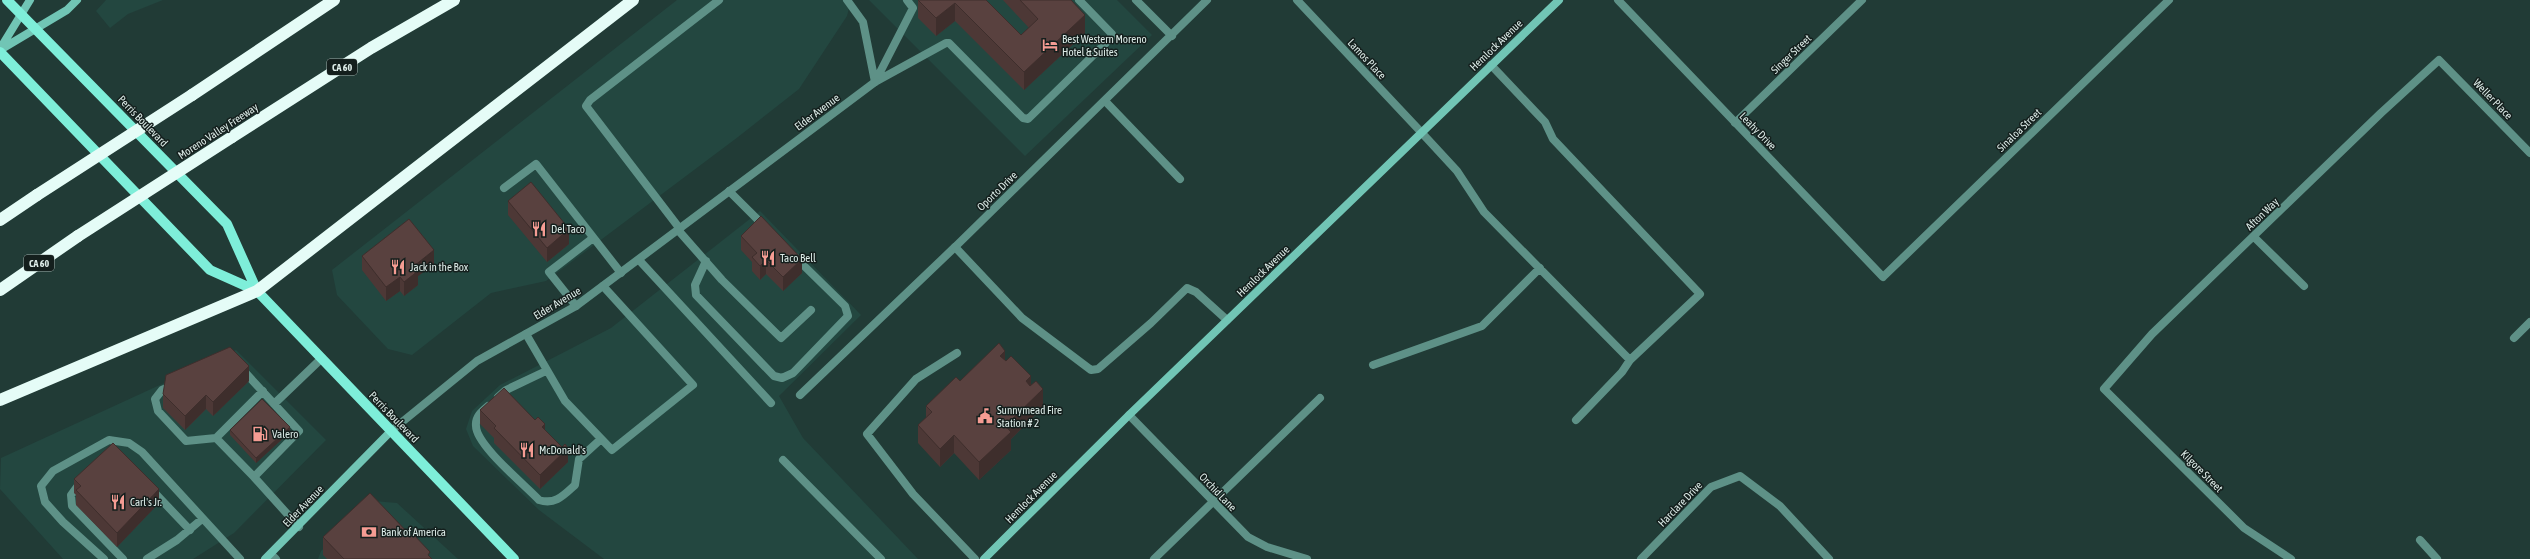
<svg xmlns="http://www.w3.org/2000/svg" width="2530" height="559" viewBox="0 0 2530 559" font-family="'Asap Condensed',sans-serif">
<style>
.built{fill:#234740}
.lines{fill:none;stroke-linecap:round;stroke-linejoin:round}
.lane{stroke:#5e9187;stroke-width:8}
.street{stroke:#5e9187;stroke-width:8}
.secondary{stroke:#71c5b5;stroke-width:8}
.primary{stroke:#7eeed9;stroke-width:10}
.highway{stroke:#e5fcf7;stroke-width:12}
.highway-bridge{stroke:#e5fcf7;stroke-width:12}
.wall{fill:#4d3836}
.shaded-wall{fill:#3e2e2c}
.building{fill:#59413f;stroke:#3e2e2c}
.labels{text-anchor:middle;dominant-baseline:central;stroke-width:3;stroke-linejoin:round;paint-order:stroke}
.shield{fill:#141f1d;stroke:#a0aeaa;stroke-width:1}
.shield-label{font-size:10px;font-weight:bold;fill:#dcebe7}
.poi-label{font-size:11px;fill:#dcebe7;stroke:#141f1d;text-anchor:start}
.street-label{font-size:11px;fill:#dcebe7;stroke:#141f1d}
</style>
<rect width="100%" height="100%" fill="#213b36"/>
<path class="built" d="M106 0H163L128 14 110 28 96 11Z
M677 0H851L847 16 799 89 738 137 546 281 491 293 412 355 388 349 337 295 332 270Z
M869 0H1117L1152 35 1025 156Z
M760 211 861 315 779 396 803 438 918 559H604L539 510 473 446 466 429 472 411 500 385 611 328Z
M236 350 326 440 234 533 193 559H63L0 489 1 458Z
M374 501 397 503 458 559H318L321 551Z"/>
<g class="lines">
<path class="lane" d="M847 0 863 22 875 82
M875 82 946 43H949L1023 118 1028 119 1111 38 1112 34 1079 0
M875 82 913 8 907 0
M1106 102 1180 179
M1421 132 1457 171 1484 212 1630 360 1700 294 1553 139 1545 122 1491 65
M504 188 536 164 621 273
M729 191 764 226
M680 229 586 106 590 100 719 0
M678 230 722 280 781 338 811 310
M639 260 771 403
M706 261 695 285 696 295 774 376 782 378 793 373 848 316 845 306 795 257
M576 306 549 272 593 238
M526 334 565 401 612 450 693 385 603 286
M957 353 916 379 867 434 913 494 975 559
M1373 365 1482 326 1540 268
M242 369 299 431 254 477 299 527
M173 385 162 390 155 399 158 411 186 441 216 438
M800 395 955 247 1022 318 1091 370 1098 369 1151 323 1187 288 1196 292 1227 320
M498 397 506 390 546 371
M274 404 322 358
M488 406C481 412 475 417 476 426 476 445 525 485 539 500 555 505 563 496 575 485L579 459 601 439
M1576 420 1622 372 1630 360
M783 460 881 559
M254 477 216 438 263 391
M82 480 71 495 72 506 123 559
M152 490 190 530
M2420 540 2437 559
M271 554 276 559
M104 559 63 522 45 502 41 486 53 471 109 440 129 443 142 452 240 559
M147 559 177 540 202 519
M1154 559 1320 398"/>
<path class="street" d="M1136 0 1172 36
M1297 0 1421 132
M1618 0 1883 277 2169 0
M1735 123 1862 0
M2254 237 2304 286
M955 247 1207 0
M2514 338 2530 322
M1129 415 1248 537 1267 547 1307 559
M391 431 477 361 576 306 875 82
M1641 559 1711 487 1740 476 1780 506 1829 559
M2291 559 2244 528 2104 389 2152 334 2381 113 2439 60 2530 153"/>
<path class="secondary" d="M0 49 30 0
M0 50 67 10 77 0
M265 559 391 431
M984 559 1129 415 1559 0"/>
<path class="primary" d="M7 0 227 224 257 291 514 559
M0 52 210 270 257 291"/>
<path class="highway" d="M192 95 334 0
M232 137 371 48 454 0
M0 220 37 195
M0 290 78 236
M0 400 257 291 633 0"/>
<path class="highway-bridge" d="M37 195 192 95
M78 236 232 137"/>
</g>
<path class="wall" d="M918 0H986L1021 35 1029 28 1003 0H1071L1085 33 1024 90 955 21 936 36 918 18Z
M508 201 569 244 547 262 508 215Z
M741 236 802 273 783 291 766 274 760 280 752 271V262L741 250Z
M362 256 434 264 418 276V285L404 296 400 291 386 301 362 270Z
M1005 360 1031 385 1043 407 1011 439V450L979 480 954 453 940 467 918 443V425L926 418V406L960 381Z
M249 381 213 416 206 409 185 430 163 408V394Z
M480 410 568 462 540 489 494 443V438L480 424Z
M230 430 290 432 256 463 230 435Z
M74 479 159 503 117 547 76 505V495L74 493Z
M323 537 430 558 432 559H327L323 555Z"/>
<path class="shaded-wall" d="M955 3V21L936 36V18Z
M1085 15V33L1024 90V72Z
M569 229V244L547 262V248Z
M434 250V264L418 276V285L404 296V282L414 266Z
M802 259V273L783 291V277Z
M766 260V274L760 280V266Z
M400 277V291L386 301V287Z
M1005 351V368L1000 356Z
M249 366V381L213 416V402Z
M1031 376V394L1026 381Z
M1043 389V407L1011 439V450L979 480V462L1005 426Z
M206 395V409L185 430V416Z
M545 424V438L542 427Z
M290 427V432L256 463V458Z
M954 435V453L940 467V449Z
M568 448V462L540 489V475Z
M159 489V503L117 547V533Z"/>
<path class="building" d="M918 0H986L1021 35 1038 19 1020 0H1071L1085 15 1024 72 955 3 936 18Z
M531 182 569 229 547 248 508 201Z
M761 216 802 259 783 277 766 260 760 266 752 257 757 253 741 236Z
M409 219 434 250 414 266 418 271 404 282 400 277 386 287 362 256Z
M999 343 1005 351 1000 356 1006 361 1011 356 1031 376 1026 381 1030 386 1036 381 1043 389 1005 426 1011 432 979 462 954 435 940 449 918 425 932 412 926 406 956 377 960 381Z
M230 347 249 366 213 402 206 395 185 416 163 394 166 375Z
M504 388 535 420 538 417 545 424 542 427 562 447 565 444 568 448 540 475 494 428 496 426 480 410Z
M262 399 290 427 256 458 230 430Z
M113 443 159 489 117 533 76 490 81 486 74 479Z
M370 493 411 536 414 535 430 552 428 555 432 559H344L323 537Z"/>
<defs>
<g id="hotel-bare" transform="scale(1.2)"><path d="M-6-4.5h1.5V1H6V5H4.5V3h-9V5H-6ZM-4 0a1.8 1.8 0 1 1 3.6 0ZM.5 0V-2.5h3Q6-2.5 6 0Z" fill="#f59c93" stroke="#141f1d" stroke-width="2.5" paint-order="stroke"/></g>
<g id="restaurant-bare" transform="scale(1.2)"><path d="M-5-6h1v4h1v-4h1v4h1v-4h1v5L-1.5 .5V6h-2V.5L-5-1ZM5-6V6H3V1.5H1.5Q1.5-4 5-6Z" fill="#f59c93" stroke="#141f1d" stroke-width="2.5" paint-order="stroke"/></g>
<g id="civic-bare" transform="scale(1.2)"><path d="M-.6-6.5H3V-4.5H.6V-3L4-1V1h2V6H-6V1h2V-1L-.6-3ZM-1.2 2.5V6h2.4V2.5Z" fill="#f59c93" stroke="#141f1d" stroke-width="2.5" paint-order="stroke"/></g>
<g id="fuel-bare" transform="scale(1.2)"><path d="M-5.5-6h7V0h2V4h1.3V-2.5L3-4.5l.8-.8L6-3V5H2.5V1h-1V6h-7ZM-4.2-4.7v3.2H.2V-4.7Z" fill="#f59c93" stroke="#141f1d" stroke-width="2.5" paint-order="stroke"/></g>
<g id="bank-bare" transform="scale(1.2)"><path d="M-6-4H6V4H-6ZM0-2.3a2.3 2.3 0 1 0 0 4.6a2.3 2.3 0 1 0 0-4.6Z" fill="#f59c93" stroke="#141f1d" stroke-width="2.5" paint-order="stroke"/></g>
</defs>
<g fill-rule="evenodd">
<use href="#hotel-bare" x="1050" y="45"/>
<use href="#restaurant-bare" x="539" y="229"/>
<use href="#restaurant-bare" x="768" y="258"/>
<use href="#restaurant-bare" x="398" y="267"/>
<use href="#civic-bare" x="985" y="416"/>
<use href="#fuel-bare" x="260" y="434"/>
<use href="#restaurant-bare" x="527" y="450"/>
<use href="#restaurant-bare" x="118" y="502"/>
<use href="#bank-bare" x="369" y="532"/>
</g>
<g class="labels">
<g class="shield">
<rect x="327" y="59" width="30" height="16" rx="3"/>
<rect x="24" y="255" width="30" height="16" rx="3"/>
</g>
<g class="shield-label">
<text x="342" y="67">CA 60</text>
<text x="39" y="263">CA 60</text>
</g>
<g class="poi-label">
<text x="1062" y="39">Best Western Moreno<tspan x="1062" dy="13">Hotel &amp; Suites</tspan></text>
<text x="551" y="229">Del Taco</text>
<text x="780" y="258">Taco Bell</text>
<text x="410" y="267">Jack in the Box</text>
<text x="997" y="410">Sunnymead Fire<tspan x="997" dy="13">Station # 2</tspan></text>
<text x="272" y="434">Valero</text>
<text x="539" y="450">McDonald's</text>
<text x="130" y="502">Carl's Jr.</text>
<text x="381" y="532">Bank of America</text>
</g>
<g class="street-label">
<text transform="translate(1496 45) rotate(-44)">Hemlock Avenue</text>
<text transform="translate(1791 54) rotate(-44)">Singer Street</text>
<text transform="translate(1367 59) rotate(47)">Lamos Place</text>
<text transform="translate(2493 99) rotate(46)">Weller Place</text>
<text transform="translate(817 112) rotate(-37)">Elder Avenue</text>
<text transform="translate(143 121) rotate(46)">Perris Boulevard</text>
<text transform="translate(2019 130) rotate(-44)">Sinaloa Street</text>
<text transform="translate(218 131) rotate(-33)">Moreno Valley Freeway</text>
<text transform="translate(1758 131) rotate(46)">Leahy Drive</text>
<text transform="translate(997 191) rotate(-44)">Oporto Drive</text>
<text transform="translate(2262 214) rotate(-44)">Afton Way</text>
<text transform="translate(1263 271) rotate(-44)">Hemlock Avenue</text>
<text transform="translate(557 303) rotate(-31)">Elder Avenue</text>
<text transform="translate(394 417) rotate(46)">Perris Boulevard</text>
<text transform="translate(2202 471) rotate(45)">Kilgore Street</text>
<text transform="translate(1218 492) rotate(46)">Orchid Lane</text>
<text transform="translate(1031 497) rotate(-45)">Hemlock Avenue</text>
<text transform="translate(1680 504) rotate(-46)">Harclare Drive</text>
<text transform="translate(303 506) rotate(-46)">Elder Avenue</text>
</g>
</g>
</svg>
